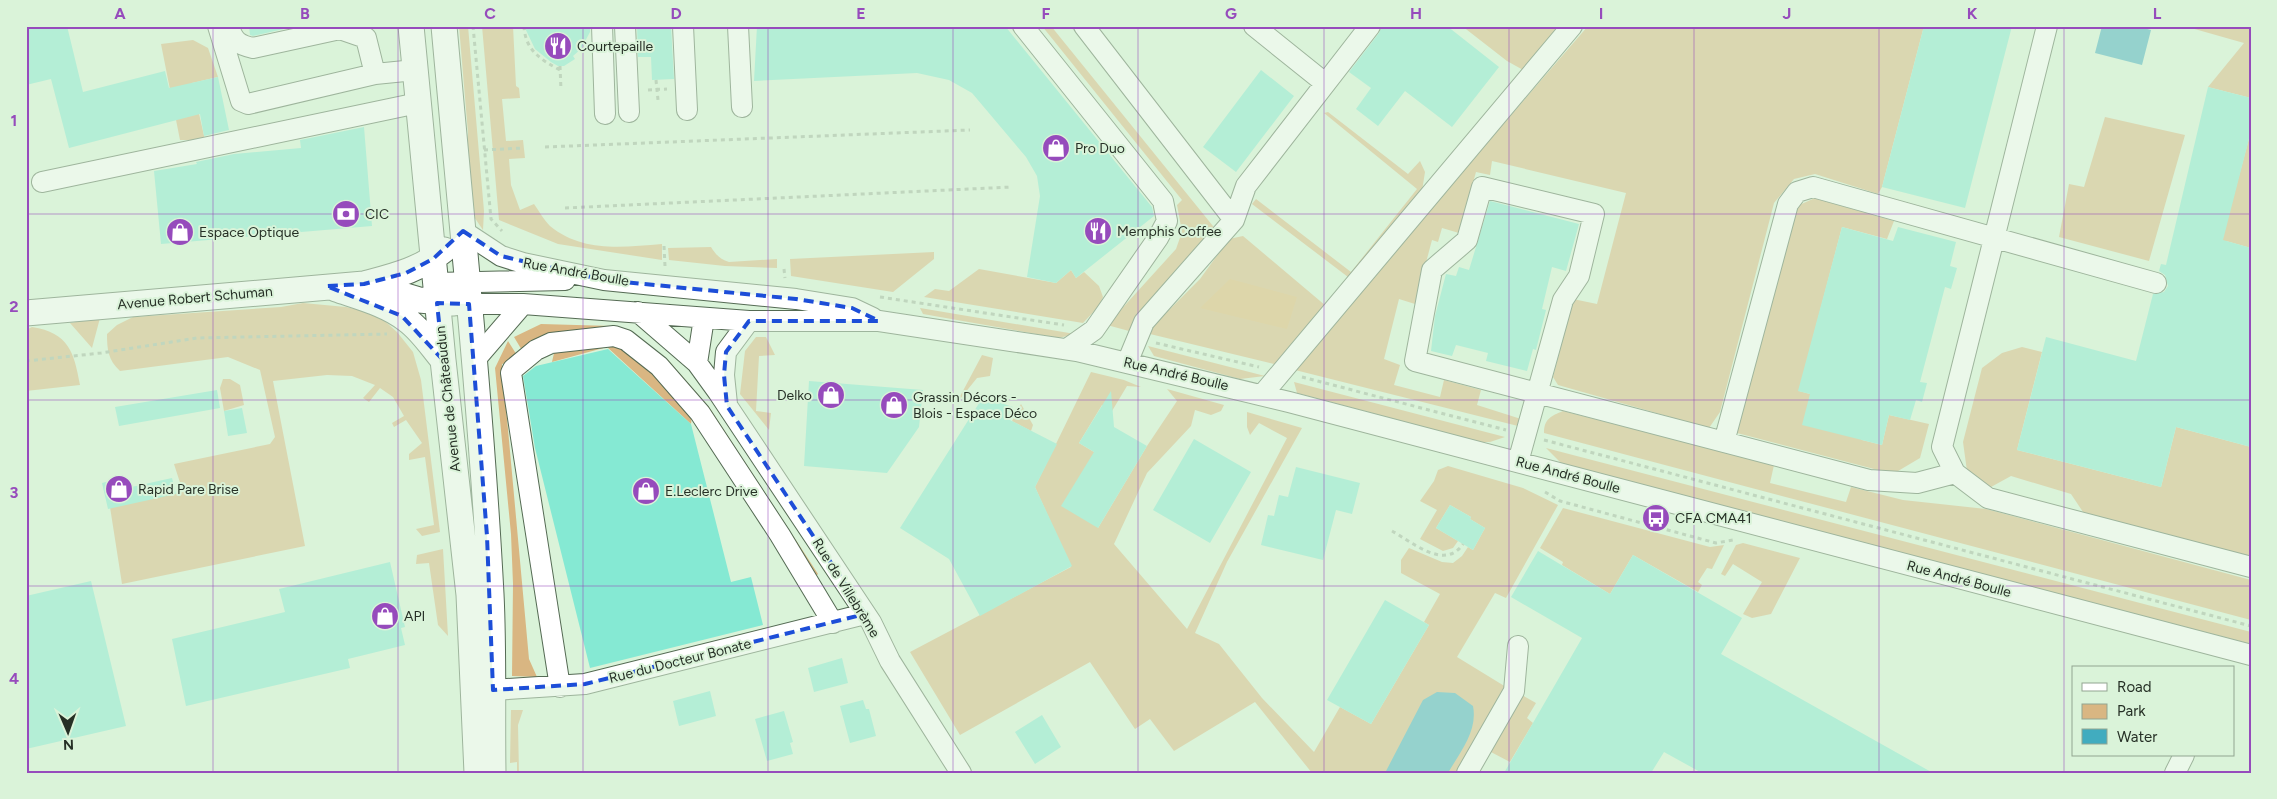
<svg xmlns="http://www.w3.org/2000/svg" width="2277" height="799" viewBox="0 0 2277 799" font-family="Figtree,sans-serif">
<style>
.green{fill:#d9b682}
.forest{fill:#e1b471}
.water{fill:#41acbf}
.building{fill:#85e9d3}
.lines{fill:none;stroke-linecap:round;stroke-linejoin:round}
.minor-casing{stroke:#556b54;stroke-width:22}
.major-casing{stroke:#556b54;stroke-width:27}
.path{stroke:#9fb39e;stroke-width:3;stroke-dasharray:4 4;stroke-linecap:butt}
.minor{stroke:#fff;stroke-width:20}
.major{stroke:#fff;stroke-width:25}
.marked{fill:none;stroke:#1d4ed8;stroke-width:4;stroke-dasharray:10 6;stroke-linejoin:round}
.grid{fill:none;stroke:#964bbc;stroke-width:1;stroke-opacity:0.55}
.labels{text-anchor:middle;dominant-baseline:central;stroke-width:4;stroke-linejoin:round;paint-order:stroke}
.poi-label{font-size:14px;fill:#263026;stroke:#daf3d9;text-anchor:start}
.street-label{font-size:14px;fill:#263026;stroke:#daf3d9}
.neatline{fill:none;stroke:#964bbc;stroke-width:2}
.grid-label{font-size:16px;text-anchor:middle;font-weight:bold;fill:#964bbc}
</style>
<rect width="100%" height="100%" fill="#daf3d9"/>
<path class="green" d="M459 26H468L484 211 483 230 468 208 464 170 468 133Z
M482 26H513L516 86 519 88 520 98 502 99 506 141 523 140 525 158 509 159 511 185 520 210 534 204C539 211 544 220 550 226 583 253 623 247 662 244V260L558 244 499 220Z
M1042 26H1051L1217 231 1129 331 1107 325 1176 249 1182 232 1177 205 1182 200Z
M1462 26H1566L1525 71 1507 61Z
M1588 26H1924L1882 187 1878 194 1815 174 1794 179 1774 203 1720 412 1709 428 1558 385 1553 377 1573 299 1597 304 1626 193 1492 161 1490 175 1476 172 1459 233 1442 228 1438 242 1432 240 1415 304 1399 299 1384 359 1400 365 1394 385 1440 397 1444 380 1481 390 1477 405 1521 419 1518 426 1295 370 1302 357Z
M2184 26H2251V98L2208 87 2244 43Z
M193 40 208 48 218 77 192 83 205 140H180L161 44Z
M1328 112 1408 174 1420 161 1425 172 1422 191 1278 365 1150 334 1153 326 1200 279 1229 239 1243 236 1326 306 1348 277 1252 204 1256 199 1351 272 1417 189 1324 113Z
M2105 117 2185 135 2149 261 2059 237 2069 184 2084 187Z
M2251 131V248L2226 241 2213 273Z
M1815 198 1894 221 1887 239 1842 227 1799 391 1810 394 1862 440 1882 445 1889 415 1929 424 1920 458 1893 474 1737 433 1797 206Z
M711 247C716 255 720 259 729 262L777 259V268L725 266 669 260 668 248Z
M934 252V259L893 292 791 276 790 259Z
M979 269 1056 283 1071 270 1076 278 1084 272 1099 286 1103 297 1099 306 1083 323 924 297 935 289 949 291Z
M303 303 346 307 377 314 397 332 413 352 421 380 440 532 422 536 416 529 434 525 425 457 409 460V454L422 443 406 420 394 427 392 423 404 416 393 397 380 388 369 402 363 398 375 385 352 376 327 375 273 381 305 546 122 584 110 507 183 492 174 464 270 444 275 437 260 370 228 357 120 371C108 360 107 349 107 334L117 325 133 317 281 307Z
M920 308 1075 334 1059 338 923 314Z
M100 318 92 348 70 323Z
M541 324 612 326 630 333 668 360 709 407 818 574 814 578 750 475 626 335 523 352 514 337Z
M32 327C69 333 74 352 80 385L26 391V330Z
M756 337H766L775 355 759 356 756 411 771 413 769 430 740 394 745 351Z
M508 341 520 360 502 364 529 659 537 677 512 676 513 584 511 534 495 368Z
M614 344 648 367 692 415 691 424 607 347 552 362 554 353 558 349Z
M1148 346 1265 376 1240 379 1154 356Z
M2022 347 2042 352 2017 450 2161 487 2176 427 2251 447V558L2083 512 2071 494 2011 476 1991 487 1967 471 1963 442 1982 368 2002 353Z
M982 355 993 358 990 376 977 378 956 404Z
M1091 372 1124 380 1141 387 1127 386 1112 411 1102 405 1079 443 1094 452 1098 528 1147 446 1177 401 1167 389 1224 405 1221 411 1211 415 1195 410 1191 426 1147 473 1114 544 1187 629 1287 438 1259 423 1250 435 1247 427V412L1302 428 1227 562 1195 633 1219 644 1262 698 1314 752 1340 707 1371 724 1429 625 1424 622 1440 594 1401 573V560L1409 548 1442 562 1453 563 1462 556 1468 547 1473 550 1485 528 1470 519 1471 517 1450 505 1436 528 1458 541 1453 548 1443 551 1420 539 1437 510 1420 501 1434 481 1438 470 1448 466 1523 488 1558 505 1506 598 1495 593 1457 657 1506 687 1457 773H1312L1255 702 1174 751 1150 719 1135 729 1090 662 960 735 910 652 1071 567 1035 487Z
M223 379H230L240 385 244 405 224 411 220 388Z
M1294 382 1505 437 1490 442H1481L1297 393Z
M1021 404 1033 425 1031 431 1012 421Z
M1563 411 1774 465 1770 483 1846 502 1851 487 1903 500 1986 509 2251 580V620L1544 433C1544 419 1551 416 1563 411Z
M1546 448 2251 632V644L1562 464Z
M1563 508 1710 547 1724 545 1712 569 1707 568 1698 582 1702 585 1698 592 1633 555 1610 594 1562 565 1563 562 1540 548Z
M1743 543 1800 558 1771 614 1752 618 1743 614 1762 582 1733 564 1725 576 1721 574 1736 545Z
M443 549 448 636 438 625 429 563 416 564 417 555Z
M1522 695 1536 703 1527 718 1533 723 1510 762 1489 751Z
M511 710H523L518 725 519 773H517V762L510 763Z"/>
<path class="forest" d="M1230 279 1297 297 1287 329 1200 308Z"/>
<path class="water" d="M2102 26H2136L2151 30 2142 65 2095 53Z
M1437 692 1455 693 1473 706C1478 731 1460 752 1448 773H1385L1423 700Z"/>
<path class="building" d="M37 26H67L83 92 165 71 169 88 218 77 229 130 204 136 200 114 69 148 51 79 26 85V29Z
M249 26H297L253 36 250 35Z
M524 26H590V32L581 49 573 56 575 59 564 66H558L551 62 535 49Z
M637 26H671L674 79 652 80 651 57H638Z
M757 26H1005L1152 207 1154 216 1076 278 1071 270 1056 283 1027 277 1040 196 1037 176 1026 157 972 93 949 80 917 73 754 81Z
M1382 26H1447L1499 67 1452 127 1405 91 1378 126 1356 109 1371 88 1349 72 1379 33Z
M1924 26H2012L1965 208 1882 187Z
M1261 70 1294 96 1236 172 1203 147Z
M2208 87 2251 98V131L2223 240 2251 248V447L2176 427 2161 487 2017 450 2046 337 2136 361 2153 294 2164 292 2168 286 2165 275 2159 271 2161 264 2166 265Z
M364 127 372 226 161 244 154 171 197 164 196 162 234 154 301 148 300 140Z
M1490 201 1579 224 1566 271 1552 267 1542 309 1546 310 1536 350 1533 349 1527 371 1486 361 1488 353 1456 345 1452 356 1431 351 1435 316 1446 274 1456 276 1459 267 1469 270Z
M1842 227 1893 241 1898 227 1956 242 1950 266 1957 268 1951 289 1945 287 1920 382 1927 383 1922 402 1916 400 1910 420 1889 415 1882 445 1802 425 1810 394 1798 391Z
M608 349 691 424 731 582 751 577 763 625 590 668 535 448 523 376 536 366Z
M809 381 923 390 919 427 887 473 804 466Z
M217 390 220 408 119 426 115 407Z
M1111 391 1114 427 1147 446 1098 528 1061 506 1094 452 1079 443Z
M983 397 1013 407 1006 418 1057 444 1035 487 1072 566 980 616 949 559 900 528Z
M242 408 247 433 228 436 224 411Z
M1194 439 1251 472 1210 543 1153 510Z
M1296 467 1360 483 1352 514 1336 510 1323 560 1261 545 1268 515 1274 516 1279 495 1288 497Z
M125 477 127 488 172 478 176 494 108 509 102 483Z
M1450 505 1471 517 1470 519 1485 528 1473 550 1436 528Z
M1538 551 1610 594 1633 555 1742 618 1721 654 1933 773H1702L1664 752 1651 773H1504L1582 638 1511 597Z
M390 562 405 627 401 628 405 645 348 659 350 668 186 706 172 639 285 612 279 589Z
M91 581 126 726 26 749V596Z
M1385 600 1429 625 1371 724 1327 700Z
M842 658 848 683 814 692 808 668Z
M710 691 716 716 679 726 673 701Z
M863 700 866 709H869L876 736 850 743 840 706Z
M784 711 793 742 790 743 793 754 767 761 755 719Z
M1042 715 1061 747 1035 764 1015 732Z"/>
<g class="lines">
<g class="minor-casing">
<path id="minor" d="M218 26 241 101 248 104 375 74 415 70
M229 26C233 41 239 45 253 48L340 29 366 38 375 74
M602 26 605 114
M625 26 629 112
M683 26 687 110
M738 26 742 107
M1023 26 1163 201 1167 221 1158 238 1094 330 1067 349
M1084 26 1234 220
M1254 26 1325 83
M2047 26 1942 447 1955 473 1988 498 2251 567
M42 182 418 103
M463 231 501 256 523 263 604 280 796 299 852 308 873 318
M436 283 565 280
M469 304H523L749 321H879L1077 351 1289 402 2251 655
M638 312 697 363 718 392 871 622 890 661 961 773
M474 361 523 304
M697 363 704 318
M1127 363 1144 322 1234 220 1246 186 1370 26
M1262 395 1572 26
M727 404 724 375 726 352 749 321
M1724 442 1788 204 1797 192 1813 187 2156 283
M1518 462 1563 300 1579 276 1594 214 1482 187 1467 240 1432 270 1415 361 1869 480 1917 483 1955 473
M560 687 511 373 513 369 536 350 551 343 614 336 626 340 659 366 700 413 780 535 833 623
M493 690 585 684 865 614
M1467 773 1514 691 1518 646
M2175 773 2184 755"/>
</g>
<g class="major-casing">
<path id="major" d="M411 26 443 360 469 595 477 773
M444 26C461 216 481 405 491 594 494 654 492 713 493 772
M369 285 419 300 454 303
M336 289C359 297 387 304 407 320 421 330 432 347 443 360
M26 313 364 284C394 276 420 270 444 250"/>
</g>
<path class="path" d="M473 26 491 219 502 231
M524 26C525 50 541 60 560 70
M560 66 561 90
M656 80 658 100
M648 90 667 89
M545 147 970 130
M484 150 523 148
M565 208 1012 187
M664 246 665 266
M784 269 785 278
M880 297 1064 325
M1156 343 1259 367
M26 361 101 353 197 338 387 334
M1302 377 1506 430
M1544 440 2251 626
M1545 492 1560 501 1716 543 1733 540
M1392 531C1412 542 1445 571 1463 544"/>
<use href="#minor" class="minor"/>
<use href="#major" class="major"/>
</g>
<path d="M0 0H2277V799H0ZM463 231 501 256 604 280 796 299 852 308 879 321H749L726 352 724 375 727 406 865 614 585 684 493 690 487 536 469 304 437 303 443 360 402 316 326 286 364 284 406 273 433 259Z" fill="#daf3d9" fill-opacity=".55" fill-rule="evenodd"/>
<path class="marked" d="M463 231 501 256 604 280 796 299 852 308 879 321H749L726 352 724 375 727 406 865 614 585 684 493 690 487 536 469 304 437 303 443 360 402 316 326 286 364 284 406 273 433 259Z"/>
<path class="grid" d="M213 26V773M398 26V773M583 26V773M768 26V773M953 26V773M1138 26V773M1324 26V773M1509 26V773M1694 26V773M1879 26V773M2064 26V773M26 214H2251M26 400H2251M26 586H2251"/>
<defs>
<g id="restaurant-disc" transform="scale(1.4375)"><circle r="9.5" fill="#964bbc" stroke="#daf3d9"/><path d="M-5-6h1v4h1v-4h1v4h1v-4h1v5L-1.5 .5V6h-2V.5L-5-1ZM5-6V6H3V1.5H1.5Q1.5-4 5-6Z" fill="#fff"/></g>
<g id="shop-disc" transform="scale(1.4375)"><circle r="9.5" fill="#964bbc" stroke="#daf3d9"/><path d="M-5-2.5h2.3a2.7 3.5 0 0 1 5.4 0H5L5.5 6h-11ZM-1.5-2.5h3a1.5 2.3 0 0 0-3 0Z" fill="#fff"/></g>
<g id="bank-disc" transform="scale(1.4375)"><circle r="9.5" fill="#964bbc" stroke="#daf3d9"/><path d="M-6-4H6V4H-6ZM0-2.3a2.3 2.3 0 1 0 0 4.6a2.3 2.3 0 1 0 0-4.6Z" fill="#fff"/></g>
<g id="bus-disc" transform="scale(1.4375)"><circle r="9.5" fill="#964bbc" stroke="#daf3d9"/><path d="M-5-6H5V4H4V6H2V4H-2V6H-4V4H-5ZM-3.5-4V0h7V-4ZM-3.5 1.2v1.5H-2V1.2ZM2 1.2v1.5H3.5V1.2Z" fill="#fff"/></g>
</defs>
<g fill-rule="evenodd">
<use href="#restaurant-disc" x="558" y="46"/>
<use href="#shop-disc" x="1056" y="148"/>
<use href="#bank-disc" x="346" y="214"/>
<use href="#restaurant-disc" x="1098" y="231"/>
<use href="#shop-disc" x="180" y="232"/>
<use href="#shop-disc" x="831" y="395"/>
<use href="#shop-disc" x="894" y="405"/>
<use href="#shop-disc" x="119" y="489"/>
<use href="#shop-disc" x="646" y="491"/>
<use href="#bus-disc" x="1656" y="518"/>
<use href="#shop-disc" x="385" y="616"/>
</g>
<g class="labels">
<g class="poi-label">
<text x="577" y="46">Courtepaille</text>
<text x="1075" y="148">Pro Duo</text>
<text x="365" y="214">CIC</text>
<text x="1117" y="231">Memphis Coffee</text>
<text x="199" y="232">Espace Optique</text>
<text x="812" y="395" text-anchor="end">Delko</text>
<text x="913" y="397">Grassin Décors -<tspan x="913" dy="16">Blois - Espace Déco</tspan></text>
<text x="138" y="489">Rapid Pare Brise</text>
<text x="665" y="491">E.Leclerc Drive</text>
<text x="1675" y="518">CFA CMA41</text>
<text x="404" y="616">API</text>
</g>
<g class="street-label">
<text transform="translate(576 272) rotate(10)">Rue André Boulle</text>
<text transform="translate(195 298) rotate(-5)">Avenue Robert Schuman</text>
<text transform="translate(1176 374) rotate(13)">Rue André Boulle</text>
<text transform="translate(448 399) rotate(-96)">Avenue de Châteaudun</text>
<text transform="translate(1568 475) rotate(15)">Rue André Boulle</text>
<text transform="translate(1959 579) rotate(15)">Rue André Boulle</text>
<text transform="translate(846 588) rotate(58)">Rue de Villebrème</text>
<text transform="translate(680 661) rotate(-14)">Rue du Docteur Bonate</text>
</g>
</g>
<rect width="2277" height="799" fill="none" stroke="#daf3d9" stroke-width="55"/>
<rect x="2072" y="666" width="162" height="90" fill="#daf3d9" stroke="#92a591"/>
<rect x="2082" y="683" width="25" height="8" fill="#ffffff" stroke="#92a591"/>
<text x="2117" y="692" font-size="15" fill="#263026">Road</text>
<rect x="2082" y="704" width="25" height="15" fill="#d9b682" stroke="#92a591"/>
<text x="2117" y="716" font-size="15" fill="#263026">Park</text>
<rect x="2082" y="729" width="25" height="15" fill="#41acbf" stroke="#92a591"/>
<text x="2117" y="742" font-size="15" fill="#263026">Water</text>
<g transform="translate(68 732) rotate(178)" stroke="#daf3d9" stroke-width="4" paint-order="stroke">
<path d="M0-4L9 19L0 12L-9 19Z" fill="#263026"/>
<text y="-8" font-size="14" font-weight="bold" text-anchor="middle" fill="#263026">N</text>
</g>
<rect x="28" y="28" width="2222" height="744" class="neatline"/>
<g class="grid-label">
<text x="120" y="19">A</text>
<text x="305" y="19">B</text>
<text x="490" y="19">C</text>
<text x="676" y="19">D</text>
<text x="861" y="19">E</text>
<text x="1046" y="19">F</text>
<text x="1231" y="19">G</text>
<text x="1416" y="19">H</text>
<text x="1601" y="19">I</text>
<text x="1787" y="19">J</text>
<text x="1972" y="19">K</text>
<text x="2157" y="19">L</text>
<text x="14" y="126">1</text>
<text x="14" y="312">2</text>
<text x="14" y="498">3</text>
<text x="14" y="684">4</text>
</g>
</svg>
